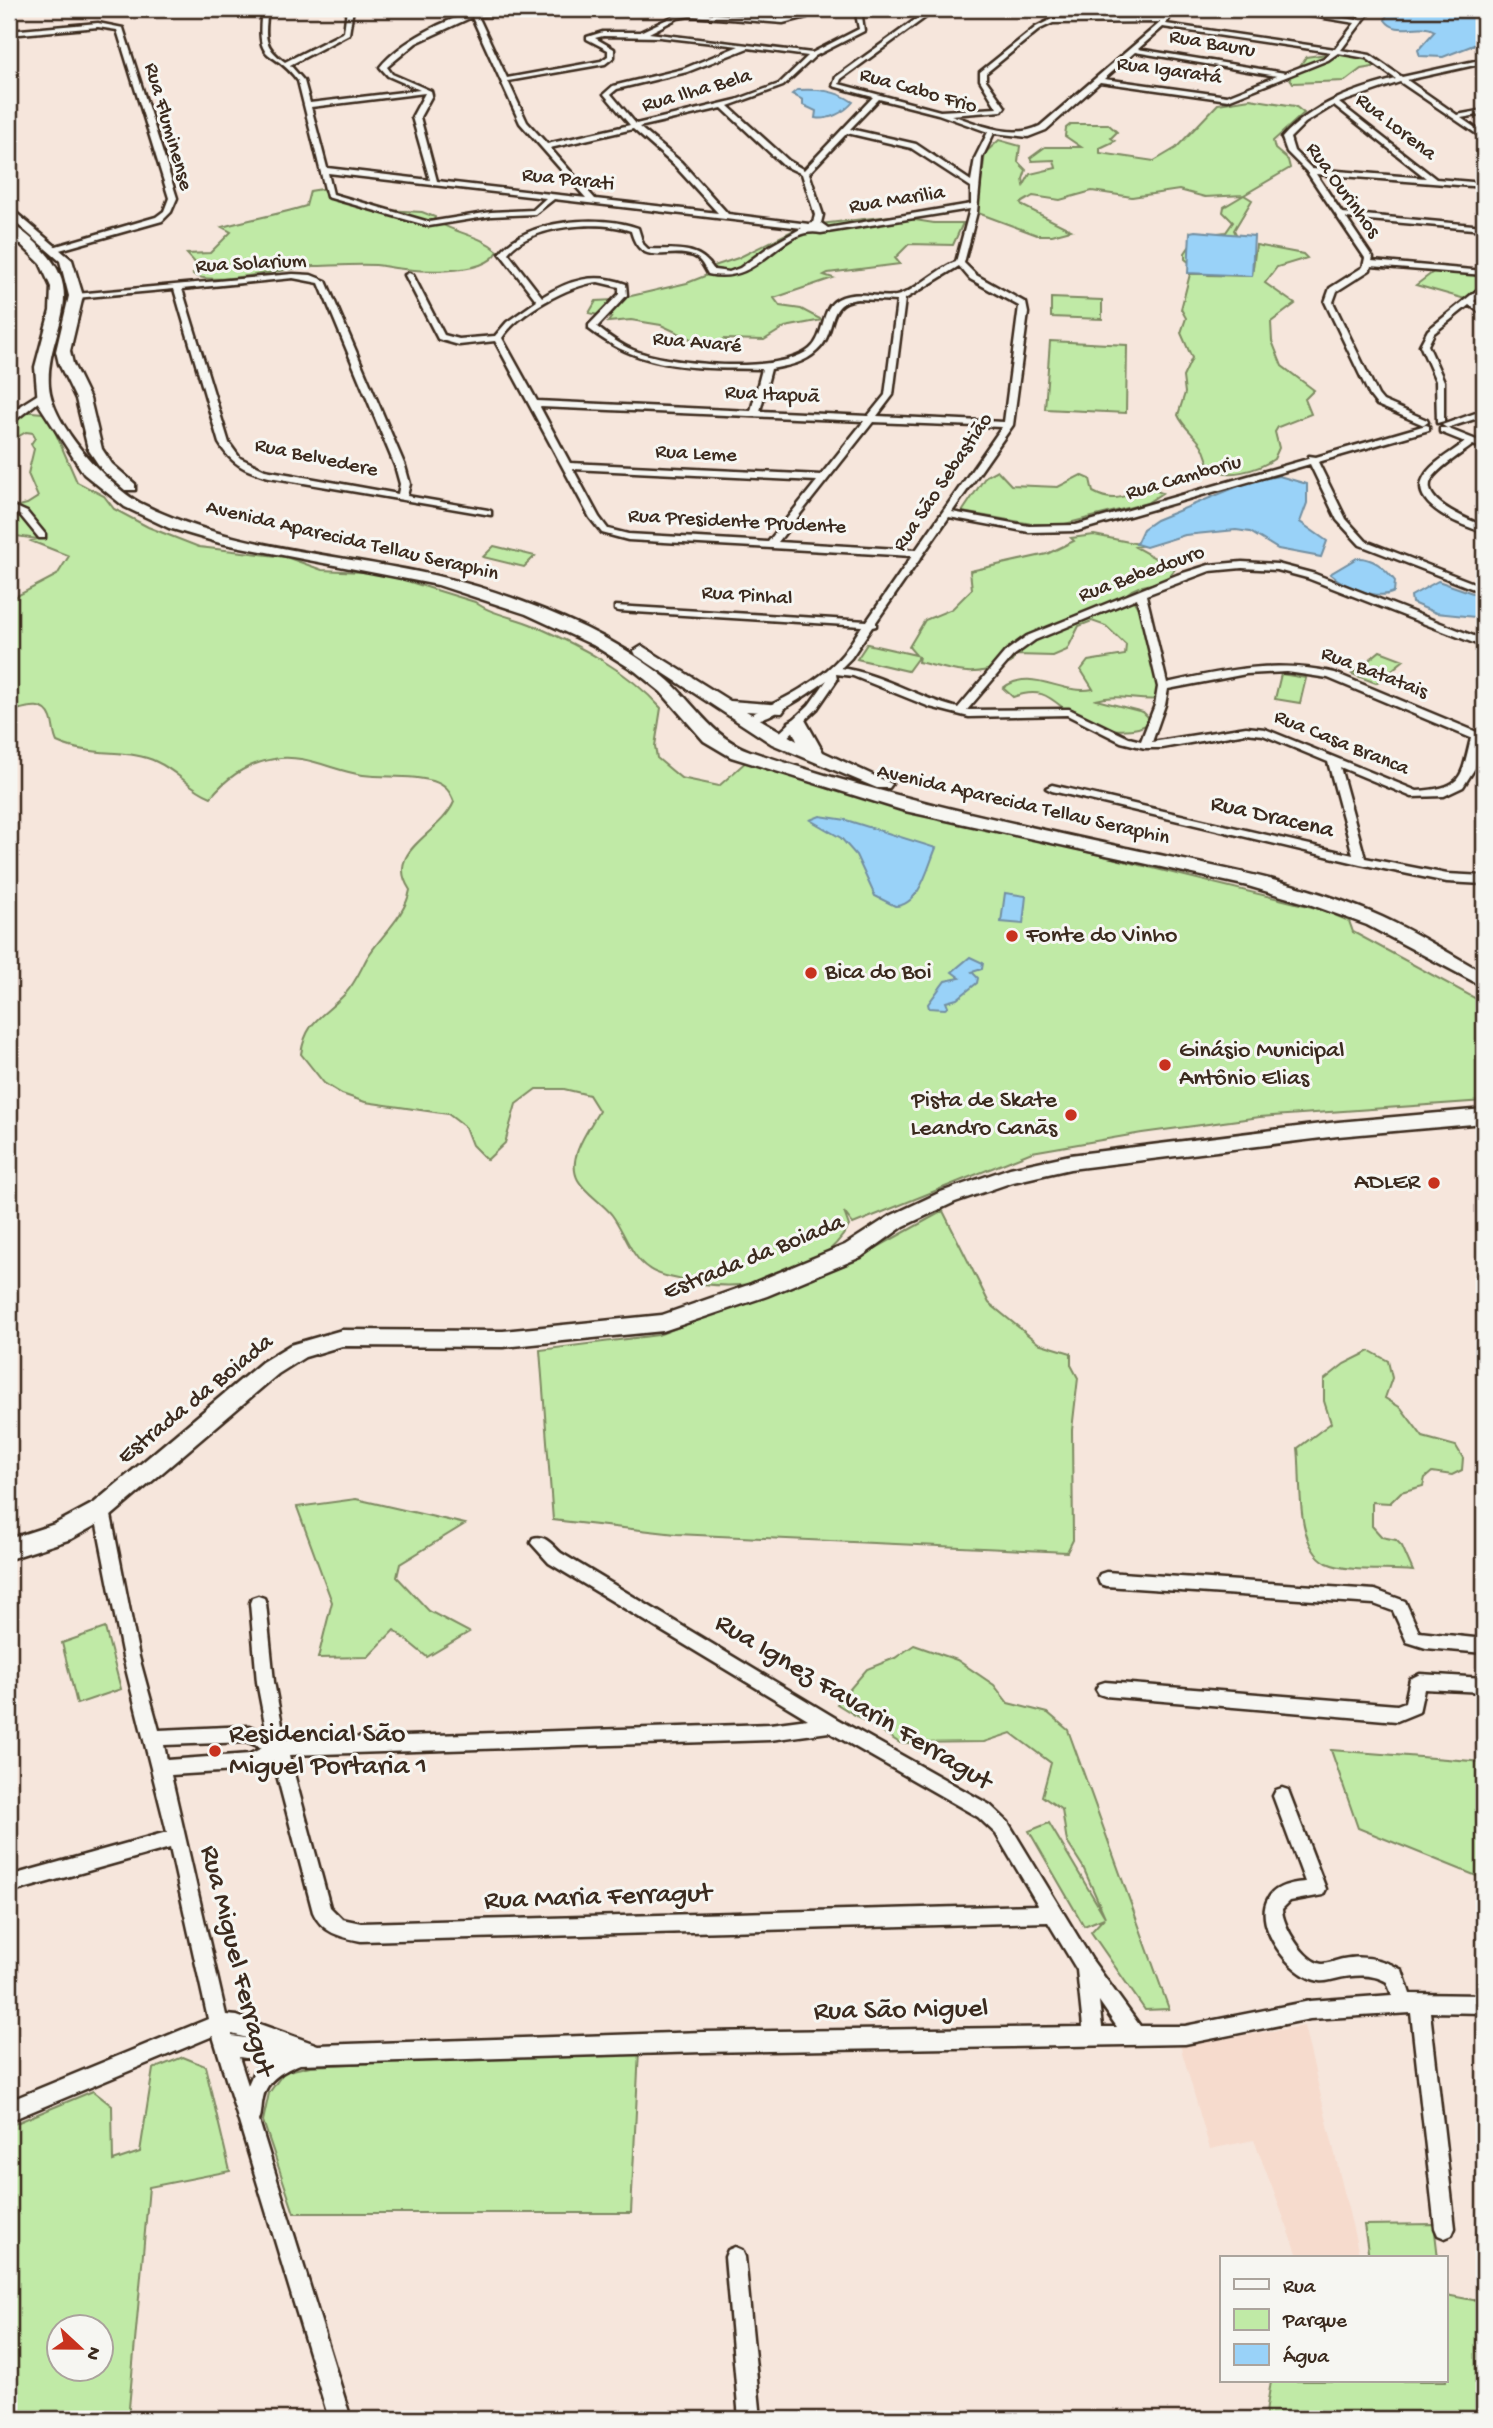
<svg xmlns="http://www.w3.org/2000/svg" width="1493" height="2428" viewBox="0 0 1493 2428" font-family="'Gochi Hand',sans-serif">
<style>
.built{fill:#f6dbcd}
.green{fill:#c0eaa6;stroke:#7e8a62;stroke-width:2;fill-rule:evenodd}
.water{fill:#99d2f8;stroke:#738fa1;stroke-width:2}
.lines{fill:none;stroke-linecap:round;stroke-linejoin:round}
.minor-casing{stroke:#3b2a1e;stroke-width:5}
.secondary-casing{stroke:#3b2a1e;stroke-width:5}
.primary-casing{stroke:#3b2a1e;stroke-width:5}
.minor{fill:#f6f6f2;fill-rule:evenodd}
.secondary{fill:#f6f6f2;fill-rule:evenodd}
.primary{fill:#f6f6f2;fill-rule:evenodd}
.poi-dot{fill:#c8321e;stroke:#f6f6f2;stroke-width:2.5}
.labels{text-anchor:middle;dominant-baseline:central;stroke-width:6;stroke-linejoin:round;paint-order:stroke}
.far-street-label{font-size:21px;fill:#3b2a1e;stroke:#f6f6f2}
.street-label{font-size:24px;fill:#3b2a1e;stroke:#f6f6f2}
.poi-label{font-size:24px;fill:#3b2a1e;stroke:#f6f6f2;text-anchor:start}
.near-street-label{font-size:28px;fill:#3b2a1e;stroke:#f6f6f2}
.near-poi-label{font-size:28px;fill:#3b2a1e;stroke:#f6f6f2;text-anchor:start}
</style>
<rect width="100%" height="100%" fill="#f6e6dc"/>
<filter id="ink" filterUnits="userSpaceOnUse"><feTurbulence type="fractalNoise" baseFrequency=".0143" numOctaves="2"/><feDisplacementMap in="SourceGraphic" scale="14" xChannelSelector="R" yChannelSelector="G"/><feConvolveMatrix kernelMatrix="1 2 1 2 8 2 1 2 1" color-interpolation-filters="sRGB"/></filter>
<g filter="url(#ink)">
<path class="built" d="M1304 2026 1360 2258H1299L1254 2140 1210 2149 1180 2045Z"/>
<path class="green" d="M1333 53 1375 61 1379 66 1361 69 1345 81 1293 83 1287 74 1299 67 1306 57Z
M1250 99 1295 106 1304 113 1273 141 1275 149 1288 160 1290 168 1244 195 1252 200 1234 230 1242 246 1209 275 1252 276 1256 245 1303 254 1307 258 1277 267 1265 283 1295 304 1271 322 1272 341 1282 366 1314 390 1305 399 1311 414 1278 427 1275 432 1279 448 1274 459C1260 469 1225 481 1211 466 1206 460 1206 452 1202 446 1195 435 1183 427 1178 415L1185 393 1183 377 1192 358 1181 333 1186 318 1181 309 1190 274H1203L1185 259V253L1195 238 1191 232 1201 235 1226 232 1233 222 1223 212 1224 207 1244 195 1205 197 1179 190 1132 197 1092 191 1060 200 1033 196 1021 203 1023 206 1071 230 1052 235H1037L978 213V205L985 153 999 140 1020 146 1018 162 1026 170 1023 179 1024 185 1030 174 1056 168 1054 160 1032 161 1030 158 1045 147H1081L1065 136 1066 128 1071 124H1108L1117 132 1111 138 1115 141 1100 148V153L1154 161 1176 148 1218 104Z
M322 189 385 210 422 212 435 217 434 220C455 234 479 234 498 251 485 278 409 271 383 266 372 263 328 266 314 266 291 267 208 288 193 274L210 267 198 266 187 254 210 253 231 232 222 227C250 219 277 215 306 206L310 191Z
M890 216 934 223H963L953 245 909 244 895 258 900 264 828 273 824 275 833 278 774 298 780 306 801 309 822 320 785 327 764 340 724 339 736 351 695 341 661 325 631 320 608 322 611 318 589 313 596 301 614 300 687 283 715 272 711 267 738 258 802 226Z
M1436 270 1484 276V284L1465 299 1416 285Z
M1051 298 1102 300V319L1051 317Z
M1050 341 1127 345 1126 413 1045 409Z
M20 411 43 413 50 420 77 482 104 496 114 509 148 527 199 547 286 557 322 570 381 573 475 602C492 615 515 617 535 626 580 646 627 670 661 708L655 746 657 758 681 778 719 786 749 759 1038 840 1320 909 1349 921 1353 932 1484 1003V1101L1260 1117 1142 1133 1032 1152 853 1224 844 1212 849 1226C817 1280 741 1295 683 1280 673 1278 656 1275 648 1268 631 1257 624 1231 612 1215 603 1203 585 1193 578 1180 566 1158 589 1129 599 1111L589 1095 564 1089H536L516 1104 505 1143 487 1160 472 1145 465 1127 448 1114 365 1102 342 1094 324 1083 301 1054C306 1020 323 1017 344 995 355 984 360 971 367 958 381 935 405 917 410 890 383 850 440 835 454 802 450 791 445 785 433 781 410 774 386 778 363 775 334 771 304 753 274 759 249 763 227 777 211 797 190 789 177 771 157 762 129 748 92 758 57 742 53 734 54 726 51 718 44 699 23 709 9 712V600L57 575 69 556 31 541 37 539 9 535 11 508 27 504 38 497 28 474 34 449 31 444 35 438 33 433 26 432 9 442V415Z
M997 470 1011 485 1058 487 1081 475 1090 479 1093 492C1117 505 1126 494 1149 488L1162 493 1147 503 1061 525 1032 524 962 512 986 476Z
M1094 535 1144 545 1135 547 1175 569C1162 590 1143 580 1128 593 1142 611 1150 633 1154 655 1157 671 1155 686 1166 698 1143 704 1121 692 1096 700L1143 712 1152 721C1134 736 1094 730 1075 717 1052 701 1045 685 1013 697L1003 688C1032 666 1062 696 1093 689L1081 670 1088 661 1125 655 1126 645 1106 626 1092 621 1079 626 1067 650 1053 656 1016 655 1011 663C969 679 958 671 918 662L919 656 908 671 857 659 867 644 916 655 909 647 925 620 952 609 972 589 970 571 1047 554 1074 541 1071 538Z
M494 546 535 556 524 567 483 557Z
M1380 651 1404 660 1376 683 1352 674Z
M1281 674 1306 678 1300 703 1275 699Z
M943 1211 989 1303 1038 1343 1071 1353V1365L1078 1378 1072 1430 1073 1540 1067 1552 676 1534 553 1520 540 1350 658 1335 845 1265Z
M1370 1351 1388 1361 1392 1378 1385 1398 1401 1408 1423 1437 1456 1446 1463 1458 1462 1470 1452 1475 1432 1472 1425 1478 1423 1486 1401 1492 1390 1503 1372 1502V1526L1382 1537 1396 1540 1402 1546 1413 1571C1389 1568 1348 1573 1327 1563 1294 1546 1302 1479 1298 1448L1331 1423 1324 1401V1380L1344 1364Z
M356 1499 465 1524 400 1564 397 1577 429 1611 469 1632 427 1657 394 1630 368 1657 318 1658 332 1602 297 1507Z
M105 1628 121 1689 77 1704 62 1643Z
M914 1645 957 1660 994 1685 1008 1703 1048 1713 1068 1730 1169 2009 1145 2010 1091 1932 1104 1918 1084 1926 1029 1831 1049 1823 1105 1917 1083 1867 1067 1842 1062 1810 1042 1796 1051 1763 1011 1733 984 1742 900 1743 837 1704 867 1669 895 1658Z
M1331 1750 1484 1762V1879L1358 1828Z
M639 2050 631 2213H294L263 2121 269 2093 284 2072 310 2066Z
M183 2057 205 2066 230 2171 149 2187 128 2419H9V2126L93 2091 112 2106 113 2161 140 2152 153 2069ZM60 2326H102V2368H60Z
M1434 2224 1438 2258H1369L1364 2225Z
M1446 2295 1484 2302V2419H1265L1271 2381H1446Z"/>
<path class="water" d="M1389 9H1484V41L1443 57 1420 56 1418 50 1435 31C1419 21 1397 37 1385 20Z
M797 90C818 89 836 90 853 102 845 112 828 121 815 118L816 111 803 105V100L792 94Z
M1195 231 1254 236 1252 276 1188 273 1190 232Z
M1279 476 1307 484V503L1300 522 1327 541 1321 557 1278 549 1250 532 1236 530 1185 535 1146 547 1136 544 1143 529 1156 520 1251 481Z
M1357 558C1373 557 1386 569 1395 581L1394 592C1377 601 1344 586 1330 574Z
M1438 581 1484 597V618L1436 613 1412 603 1411 596Z
M820 816 846 820 936 848C928 866 920 906 895 906L875 896 856 855 841 838 810 820Z
M1005 893 1026 896 1023 924 1001 922Z
M970 957 983 963 982 969 972 972 978 978 977 983 957 999 946 1002 948 1007 945 1009 929 1008 928 1004 945 981 960 978 952 972Z"/>
<g class="lines">
<g class="minor-casing">
<path id="minor" d="M262 9H268C265 35 262 46 285 62L344 32 347 9H353L349 34 290 65 304 81 310 103 420 90 388 76 380 67C400 42 446 18 477 12L473 9H558L478 16 507 78 601 61 608 56V50L587 39V37L603 32H640L674 16 690 12 783 19 802 15 804 9H810L807 17 783 23 690 16 678 18 649 33 812 53 859 29 855 9H861L864 31 815 56 783 86 728 106 789 161 804 170 873 97 833 86 836 77 930 9H937L841 79 839 84 940 111 997 108 980 80V72L1036 27 1052 19 1163 18 1169 9H1175L1166 24 1335 49 1355 23 1270 9H1284L1357 20 1366 9H1372L1341 50 1370 55 1402 77 1484 59V63L1407 80 1457 115 1484 110V114L1461 118 1484 134V139L1400 82 1339 103 1436 179 1484 183V187L1316 174 1342 213 1484 226V230L1346 218 1373 258 1372 261 1484 271V275L1371 266 1370 270 1337 291 1333 302 1378 395 1383 401 1427 420 1428 422 1424 425 1377 405 1370 396 1325 302 1330 288 1363 267 1365 258 1307 172 1287 152 1282 138C1312 104 1354 90 1396 79L1366 58 1338 53 1328 60 1228 100 1100 82 1046 130 1028 137 994 133 982 158 977 212 964 263 976 275 1026 303 1028 313 1013 425 952 512 1029 526 1076 525 1308 459 1309 456 1316 457 1426 425 1429 426V430L1318 462 1346 519 1366 541 1484 587V593L1360 545 1337 520 1310 464 1077 531 1029 532 949 517 876 622V626L872 627 851 658 841 668C882 674 918 698 958 708L1005 652 1027 636 1177 575 1209 565 1242 562 1277 564 1315 574 1484 640V647L1307 578 1277 570 1242 568 1210 571 1146 595 1167 683C1224 670 1277 659 1335 673L1484 735V742H1481L1475 768 1463 787 1444 796 1412 797 1340 767 1365 858 1447 874 1484 876V884L1447 882 1360 864 1052 791 1046 788 1052 785 1353 855 1328 762 1263 735 1246 733 1162 748H1145L1121 742 1067 715 969 717 930 707 853 676 836 674 837 680 817 709 782 742H774V738L809 705 827 680C810 693 767 723 746 721V717C780 701 819 683 843 654 850 645 856 635 862 626L619 611 615 610V606L867 621 912 556 628 540 602 533 590 518 495 341 459 345 438 339 405 275 409 273 413 275 444 335 459 339 495 336 507 322 537 301 500 253C525 219 601 214 638 228L643 244 648 249C675 250 699 245 714 270L729 272 740 268 770 246 802 228 554 199 535 214 491 216 429 226 327 197 298 81C272 45 255 68 262 9ZM472 17 520 123 586 198 437 181 420 117 432 95 431 91 392 74 387 67 416 43ZM1161 22 1040 126C1012 140 979 124 951 115L1002 111 1005 107 986 80V73L1040 29 1053 23ZM1163 27 1331 52 1324 58 1285 73 1138 49ZM603 36 660 37 739 46 683 69 613 86 604 94 630 125 547 144 527 122 508 81 605 64 614 57V49L595 38ZM748 48 808 56 779 84 736 100 636 124 611 94 617 89 687 72ZM1135 52 1277 76 1227 96 1104 79ZM425 93 412 117 430 180 327 168 311 107ZM879 99 938 114 988 132 975 158 971 181 916 144 850 129ZM1334 105 1426 178 1312 169 1294 151 1290 138 1305 123ZM722 108 783 165 802 174 815 215 813 223 809 224 728 214 681 162 639 127ZM633 129 675 166 718 213 595 199 550 148ZM847 133 911 148 971 187V204L828 228 821 223 823 215 809 173ZM328 173 546 198 533 210 491 212 429 222 333 194ZM970 209 956 262C936 269 913 293 896 296 876 299 857 289 838 299 820 308 826 335 810 349 780 375 669 365 633 350 619 344 608 336 597 327L627 295 626 284C595 272 569 280 542 297L508 253C530 225 600 219 631 231 641 269 667 247 693 256 701 259 704 267 708 274 762 286 779 225 821 233ZM959 266 970 279 1019 306 1004 422 877 416 893 395 905 299ZM598 282 619 287V294L589 325V329C642 371 697 368 762 369L751 411 537 401 502 338C518 313 569 285 598 282ZM858 299 897 301 885 395 868 416 760 411 771 369C787 366 805 363 817 351 838 333 824 302 858 299ZM540 407 864 421 821 475 570 463ZM873 422 1002 427 916 550 778 542ZM573 469 817 481 768 542 628 534 608 529 599 517ZM1137 598 1158 687 1155 705 1141 741 1129 738 1069 709 967 710 1013 656 1035 640ZM1287 672 1328 678 1471 738C1461 779 1463 788 1417 791L1265 729 1246 727 1152 742 1165 705 1168 689 1246 674Z
M98 23 123 28 177 198 171 212 162 221 56 251 52 249 53 247 156 217 164 211 169 198 117 30 98 27 9 35V31Z
M9 270 13 272 15 285 11 287H9Z
M293 274 311 275 326 281 405 466 410 484 407 496 488 510 491 511V515L269 477C246 471 231 464 219 443L174 289 76 298 72 296 76 294ZM293 278 319 283 395 466 400 484 398 494 265 470 240 458 229 443 182 289Z
M1481 287H1484V293L1474 301 1484 309V315L1469 305 1434 333 1428 345 1444 381V421L1437 423 1436 381 1420 345 1428 330Z
M40 393 47 395 9 425V417L21 405Z
M1484 410V416L1447 428 1442 425Z
M1440 428H1446L1484 443V449L1473 445C1461 454 1444 464 1434 476 1414 499 1469 520 1484 526V532C1464 527 1408 505 1424 477 1431 463 1453 452 1465 442L1440 432Z
M9 504 27 512 45 534V538H39L21 516 9 510Z
M102 1504 108 1505 110 1510 139 1657 159 1730 249 1726 267 1734 257 1682 250 1603 252 1598 258 1596 264 1598 266 1603 274 1682 285 1740 770 1724 808 1719 549 1563 531 1543 533 1538C545 1534 553 1546 561 1553L837 1719 990 1805 1008 1822 1092 1960 1140 2026H1185L1310 2001 1392 1995 1387 1982C1371 1973 1353 1975 1335 1979 1330 1980 1324 1982 1319 1981 1291 1977 1253 1926 1268 1899 1274 1886 1292 1883 1305 1882L1273 1796 1276 1790 1282 1788 1288 1790 1326 1889 1323 1895 1290 1901 1282 1909C1282 1925 1304 1962 1322 1964 1328 1964 1337 1960 1343 1959 1365 1955 1383 1959 1402 1970L1410 1994 1484 1995V2013L1430 2012 1455 2228 1452 2235 1445 2238 1438 2235 1435 2228 1411 2013 1310 2019 1185 2044 703 2052 300 2064C283 2071 267 2079 263 2098 261 2106 262 2114 259 2121L351 2419H329L213 2036 9 2121V2101L208 2019 170 1848 9 1893V1876L167 1832 123 1657 94 1510 96 1505ZM829 1732 978 1817 996 1834 1038 1905 361 1923 342 1919 330 1907 289 1755 770 1740ZM248 1742 262 1748 250 1754 167 1760 164 1745ZM273 1760 313 1912C322 1933 341 1937 361 1941L1048 1922 1077 1970 1083 2027 703 2032 318 2045 237 2016 226 2015 171 1775 252 1770ZM1099 2001 1117 2027H1102ZM232 2034 251 2039 232 2036ZM239 2057 265 2061 254 2071 248 2085Z
M1106 1572 1375 1590 1405 1601 1419 1632 1484 1639V1653L1426 1648 1407 1642 1393 1611 1374 1604 1106 1586 1100 1584 1098 1579 1100 1574Z
M1420 1674 1484 1678V1692L1424 1689 1419 1712 1397 1721 1105 1696 1099 1694 1096 1689 1099 1684 1105 1682 1397 1705 1405 1702 1410 1679Z
M735 2247 742 2250 745 2257 761 2419H739L725 2257 728 2250Z"/>
</g>
<g class="secondary-casing">
<path id="secondary" d="M1484 1109V1123L1338 1136 1070 1169 1013 1182 955 1202 904 1226 861 1257 767 1296 663 1331 503 1347 342 1346 305 1357 278 1374 110 1517 71 1539 9 1559V1539L55 1524 94 1503 262 1362 290 1345 342 1330 503 1331 662 1315 751 1284 845 1245 890 1216 941 1192 1010 1168 1070 1155 1338 1122Z"/>
</g>
<g class="primary-casing">
<path id="primary" d="M9 207 72 260 83 296 70 351 73 364 90 399 102 449 112 464 135 484V490H125L102 470 88 449 76 399 59 364 56 351 69 296 60 261 9 217Z
M9 223C22 230 34 240 44 251 88 298 45 334 49 386 52 425 107 485 140 503 250 559 380 553 495 592 555 612 614 637 663 676 694 701 710 737 750 751 875 794 1002 821 1131 849 1215 867 1303 881 1382 917 1417 933 1450 954 1484 973V987L1367 925 1309 904 1248 886 905 811 731 757 704 741 661 692 635 671 593 645 526 614 438 585 220 543 169 528 125 507 84 474 38 403 35 367 50 311 51 287 40 263 9 233Z
M642 646 730 701 782 705 785 709 782 713 746 711 797 741 789 722 798 717 804 718 823 752 892 784 889 788H877L772 744 636 655 634 651Z"/>
</g>
<use href="#minor" class="minor"/>
<use href="#secondary" class="secondary"/>
<use href="#primary" class="primary"/>
</g>
</g>
<g class="poi-dot">
<circle cx="1012" cy="936" r="7"/>
<circle cx="811" cy="973" r="7"/>
<circle cx="1165" cy="1065" r="7"/>
<circle cx="1071" cy="1115" r="7"/>
<circle cx="1434" cy="1183" r="7"/>
<circle cx="215" cy="1751" r="7"/>
</g>
<g class="labels">
<g class="far-street-label">
<text transform="translate(1212 45) rotate(10)">Rua Bauru</text>
<text transform="translate(1169 72) rotate(8)">Rua Igaratá</text>
<text transform="translate(697 92) rotate(-16)">Rua Ilha Bela</text>
<text transform="translate(918 92) rotate(16)">Rua Cabo Frio</text>
<text transform="translate(167 127) rotate(74)">Rua Fluminense</text>
<text transform="translate(1395 128) rotate(38)">Rua Lorena</text>
<text transform="translate(568 181) rotate(6)">Rua Parati</text>
<text transform="translate(1342 191) rotate(54)">Rua Ourinhos</text>
<text transform="translate(897 201) rotate(-9)">Rua Marilia</text>
<text transform="translate(251 265) rotate(-3)">Rua Solarium</text>
<text transform="translate(697 344) rotate(5)">Rua Avaré</text>
<text transform="translate(772 396) rotate(3)">Rua Itapuã</text>
<text transform="translate(696 455) rotate(3)">Rua Leme</text>
<text transform="translate(316 459) rotate(12)">Rua Belvedere</text>
<text transform="translate(1184 479) rotate(-16)">Rua Camboriu</text>
<text transform="translate(944 483) rotate(-56)">Rua São Sebastião</text>
<text transform="translate(737 523) rotate(3)">Rua Presidente Prudente</text>
<text transform="translate(352 542) rotate(13)">Avenida Aparecida Tellau Seraphin</text>
<text transform="translate(1142 575) rotate(-20)">Rua Bebedouro</text>
<text transform="translate(747 597) rotate(4)">Rua Pinhal</text>
<text transform="translate(1374 674) rotate(21)">Rua Batatais</text>
<text transform="translate(1341 744) rotate(22)">Rua Casa Branca</text>
<text transform="translate(1023 806) rotate(13)">Avenida Aparecida Tellau Seraphin</text>
</g>
<g class="street-label">
<text transform="translate(1272 818) rotate(13)">Rua Dracena</text>
<text transform="translate(754 1258) rotate(-22)">Estrada da Boiada</text>
<text transform="translate(196 1400) rotate(-39)">Estrada da Boiada</text>
</g>
<g class="poi-label">
<text x="1026" y="936">Fonte do Vinho</text>
<text x="825" y="973">Bica do Boi</text>
<text x="1179" y="1051">Ginásio Municipal<tspan x="1179" dy="28">Antônio Elias</tspan></text>
<text x="1057" y="1101" text-anchor="end">Pista de Skate<tspan x="1057" dy="28">Leandro Canãs</tspan></text>
<text x="1420" y="1183" text-anchor="end">ADLER</text>
</g>
<g class="near-street-label">
<text transform="translate(853 1703) rotate(31)">Rua Ignez Favarin Ferragut</text>
<text transform="translate(598 1898) rotate(-2)">Rua Maria Ferragut</text>
<text transform="translate(236 1961) rotate(76)">Rua Miguel Ferragut</text>
<text transform="translate(901 2011) rotate(-1)">Rua São Miguel</text>
</g>
<g class="near-poi-label">
<text x="229" y="1735">Residencial São<tspan x="229" dy="32">Miguel Portaria 1</tspan></text>
</g>
</g>
<rect width="1493" height="2428" fill="none" stroke="#f6f6f2" stroke-width="35"/>
<rect x="18" y="18" width="1458" height="2393" fill="none" stroke="#3b2a1e" stroke-width="2.5" filter="url(#ink)"/>
<rect x="1220" y="2256" width="228" height="126" fill="#f6f6f2" stroke="#aba49d" stroke-width="2"/>
<rect x="1234" y="2279" width="35" height="10" fill="#f6f6f2" stroke="#aba49d" stroke-width="2"/>
<text x="1283" y="2292" font-size="21" fill="#3b2a1e">Rua</text>
<rect x="1234" y="2309" width="35" height="21" fill="#c0eaa6" stroke="#aba49d" stroke-width="2"/>
<text x="1283" y="2326" font-size="21" fill="#3b2a1e">Parque</text>
<rect x="1234" y="2344" width="35" height="21" fill="#99d2f8" stroke="#aba49d" stroke-width="2"/>
<text x="1283" y="2362" font-size="21" fill="#3b2a1e">Água</text>
<g transform="translate(80 2348) rotate(112)"><circle r="33" fill="#f6f6f2" stroke="#aba49d" stroke-width="2"/>
<path d="M0-5L12 26L0 18L-12 26Z" fill="#c8321e"/>
<text y="-10" font-size="19" font-weight="bold" text-anchor="middle" fill="#3b2a1e">N</text>
</g>
</svg>
